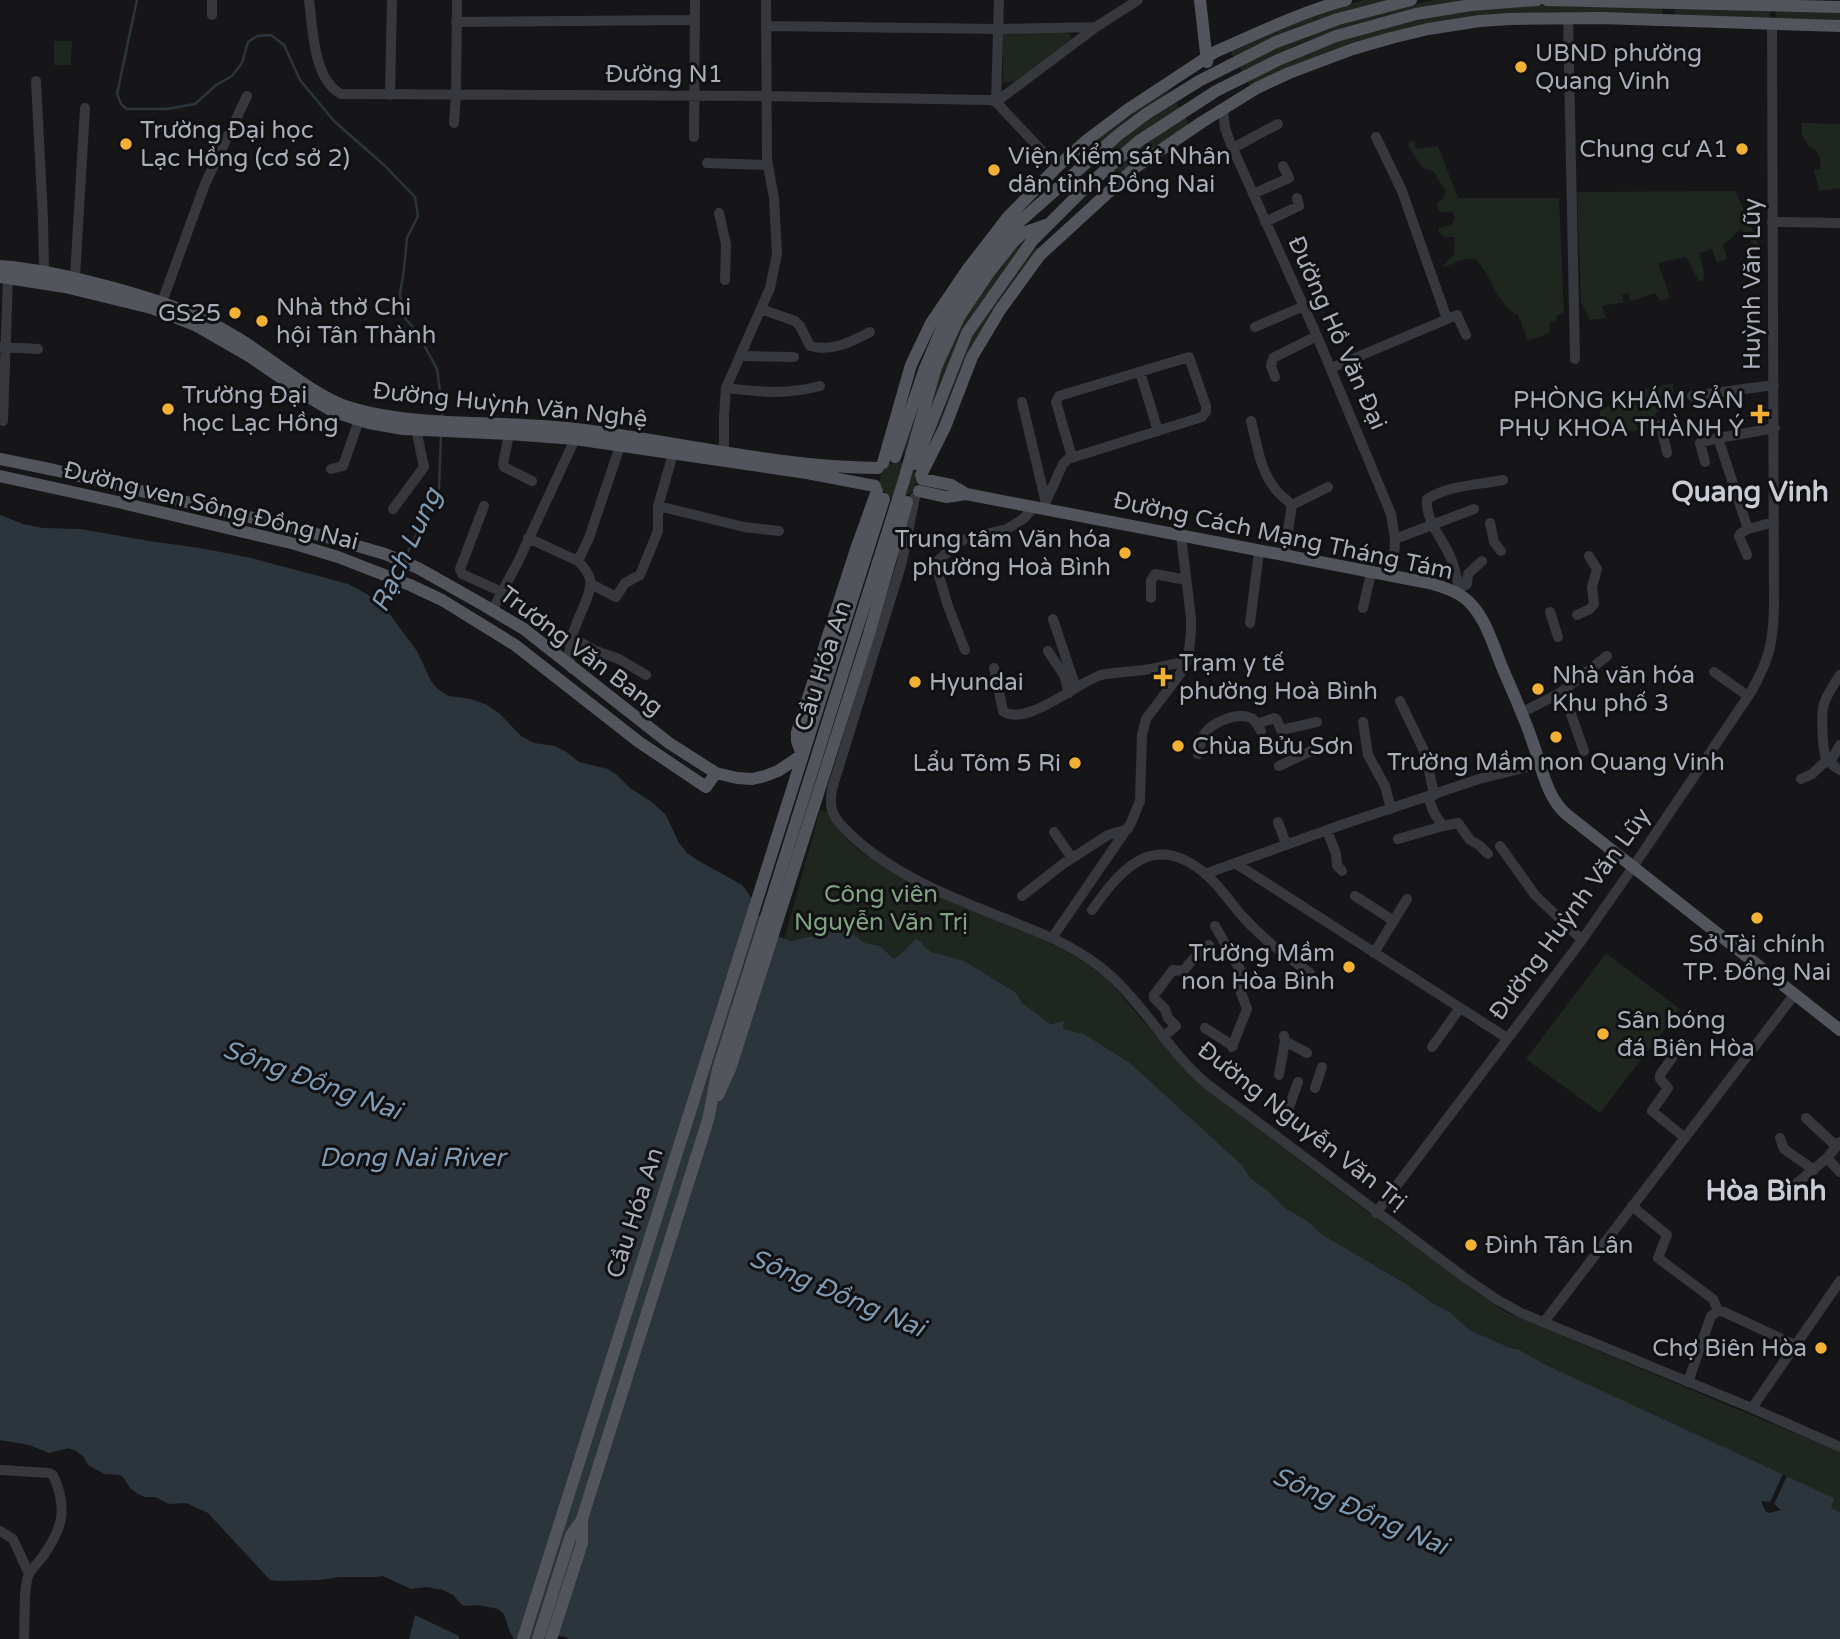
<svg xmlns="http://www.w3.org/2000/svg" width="1840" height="1639" viewBox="0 0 1840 1639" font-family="'Varela Round',sans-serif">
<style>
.green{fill:#1e261f}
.water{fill:#2c353c}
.pier{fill:#161618}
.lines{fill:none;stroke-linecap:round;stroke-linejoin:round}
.stream{stroke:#2c353c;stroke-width:2.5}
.minor{stroke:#37383d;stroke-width:10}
.major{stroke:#53555c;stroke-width:12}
.poi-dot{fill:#f2b134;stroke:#111113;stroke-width:2.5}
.labels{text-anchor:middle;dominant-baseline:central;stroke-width:6;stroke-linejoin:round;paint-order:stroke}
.poi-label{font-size:24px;fill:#a8adb8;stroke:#111113;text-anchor:start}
.street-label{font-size:24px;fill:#a8adb8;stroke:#111113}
.park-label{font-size:24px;fill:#7fa381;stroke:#111113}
.water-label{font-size:26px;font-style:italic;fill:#7f9bb3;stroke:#111113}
.quarter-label{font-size:28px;font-weight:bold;fill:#c9ccd4;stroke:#111113}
</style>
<rect width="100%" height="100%" fill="#161618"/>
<path class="green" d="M1364 0H1388L1233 57 1230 50 1323 11Z
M1435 0H1470C1414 9 1359 20 1306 41 1284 50 1263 61 1242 72L1239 65C1303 35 1365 14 1435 0Z
M1539 5 1663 8 1662 15 1569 12 1478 17 1250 87 1247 80 1335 41 1416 19 1475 9Z
M1675 8 1770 11V20L1675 15Z
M1776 11 1840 12V21L1776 20Z
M1003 32H1062L1070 34 1071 39 1015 81 1003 83Z
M54 41H72L71 65H54Z
M1168 89 1171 93 1089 154 1084 149Z
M1176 102 1180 108 1100 168 1094 162 1149 118Z
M1185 117 1190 125 1112 182 1106 176 1142 146Z
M1802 123 1840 124V188L1819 191 1814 170 1820 169C1822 159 1819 149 1808 146L1802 135Z
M1414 140 1416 149 1438 146 1458 198H1559L1564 313 1556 316 1557 320 1550 322 1549 333 1528 341 1518 315C1499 309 1485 262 1474 259 1462 256 1452 266 1442 267L1454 254 1455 237H1444L1439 232 1438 228 1451 225 1455 219 1452 211 1441 213 1437 209V203L1442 200 1446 192 1433 171 1423 168 1410 149 1408 143Z
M1735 191 1757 239 1758 247 1746 237 1741 229 1734 234 1731 239 1723 244 1727 259 1717 263 1712 249 1699 253C1701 262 1706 272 1703 281H1699L1686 257 1658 263 1670 297 1661 301 1655 293 1635 300H1630L1628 293 1622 295 1624 302 1602 306 1606 318 1590 320 1581 302 1577 192Z
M1018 230 1027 240 933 404 908 454 902 452 930 370Z
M1033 248H1040L1032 259 935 437 932 436 971 335Z
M1667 384H1673V397L1666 400 1667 409 1659 411 1655 414 1657 423C1645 431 1629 431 1616 433L1613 437 1607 438 1600 417V410L1647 389Z
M880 480a18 18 0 1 1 36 0a18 18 0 1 1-36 0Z
M820 810 828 812 840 831 859 851 900 875 930 892 1050 943 1084 961 1110 982 1179 1063 1202 1086 1353 1201 1475 1291 1508 1313 1840 1452V1512L1830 1508 1834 1498 1542 1363 1518 1349 1510 1348 1470 1330 1448 1311 1432 1303 1406 1284 1323 1235 1306 1220 1285 1208 1267 1190 1250 1178 1242 1165 1130 1063 1084 1034 1063 1029 1064 1022 1051 1024 1048 1023 1039 1015 1023 1004 1015 992 964 961 932 952 923 946 894 958 880 946 865 943 853 934 823 920 812 936 790 941 784 940Z
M1606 953 1680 1009 1600 1113 1526 1059Z"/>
<path class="water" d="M0 515 23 524 43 528 80 529 149 541 200 548 251 558 348 584 367 594 388 612 417 651 431 681 439 690 449 696 471 699 487 705 500 714 521 736 534 743 554 746 565 751 579 762 608 769 617 775 630 788 653 803 666 815 679 843 687 853 697 860 742 885 749 894 759 916 777 936 791 941 812 936C819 926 822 917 835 917L853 934 865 943 880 946 892 957 895 958 901 954 916 939 923 943V946L932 952 964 961 1015 992 1023 1004 1039 1015 1048 1023 1052 1024 1064 1021 1063 1029 1084 1034 1130 1063 1242 1165 1250 1178 1267 1190 1285 1208 1306 1220 1323 1235 1406 1284 1432 1303 1448 1311 1470 1330 1510 1348 1518 1349 1542 1363 1834 1498 1831 1508 1840 1512V1639H569C560 1633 550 1637 540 1639 532 1639 522 1639 514 1639L509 1630 504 1614 498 1609 478 1605 466 1606 462 1605 453 1595 443 1590 426 1587 411 1589 383 1576 376 1577H339L320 1580 277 1581 270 1580 208 1513 186 1503 169 1504 155 1497H145L138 1494 130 1488 123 1477 119 1475 104 1474 99 1471 88 1465 84 1457 76 1451 69 1448 49 1453 29 1445 0 1440Z
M415 1615 459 1636V1639H409Z"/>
<path class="pier" d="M1783 1474 1787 1476 1774 1504 1781 1510 1769 1513 1766 1512 1761 1501 1770 1502Z"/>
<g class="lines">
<path class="stream" d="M137 0 117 94 121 104 127 109H167L195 104 216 85 232 76 242 63 248 42 257 36 271 35 284 45 300 80 334 121 385 166 415 197 418 216 407 238 404 269 400 294 404 317 417 332 437 369 442 405V416
M405 558 439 488 441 436
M380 604 392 583"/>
<path class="minor" d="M309 0C313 29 313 79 341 94L766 96 990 100 996 102
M999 0 996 102 1057 167
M212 15V0
M1568 17 1575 359
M456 22 695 20
M766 26 999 29 1096 27
M36 81 43 218 44 271
M390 95 392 0
M996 102 1096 27 1138 0
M1223 110 1225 128 1230 142 1317 336 1391 514 1395 539 1393 577
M454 123 456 94 457 0
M694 137 695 0
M1376 137 1402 191 1447 319
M1233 148 1278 124
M707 163 767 165
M1253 194 1289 178 1283 166
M719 213 726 244 725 280
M1265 222 1299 206 1297 198
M1772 222 1840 223
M75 277 85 108
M162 302 205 184 247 96
M761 309 795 321 800 326 810 346C832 352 851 342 870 332
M1255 327 1304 306
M0 347 38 349
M740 356 794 357
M1331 368 1457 315 1466 335
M1140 372 1158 431
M1275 377 1271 366 1273 358 1317 336
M726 388C761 392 786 395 820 386
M1692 396 1774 385
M1022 402 1046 503
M3 421 8 278
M1251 421C1257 444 1260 471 1276 490 1280 495 1287 500 1292 505L1284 556
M1661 425 1667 453
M509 434 503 464 504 467 532 481
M724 452V416L726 388 770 288 777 254 774 198 767 160 766 0
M1705 462 1700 443 1718 438
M331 469 343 466 359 420
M915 497 902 562 832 789C831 796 830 803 832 810 835 820 844 828 851 835 906 887 987 909 1054 939 1075 949 1095 961 1112 977 1147 1009 1170 1053 1207 1084L1464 1277 1496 1299 1521 1313 1752 1408 1840 1447
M1292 505 1328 487
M484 506 460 569 462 574 502 592
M658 506 744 527 779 531
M1043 508 1063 464 1068 459 1202 417 1206 412V406L1189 357 1059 396 1056 402 1072 457
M393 509 424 467 416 429
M1774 522 1748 529 1718 438 1775 428
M1490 523 1494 542 1501 551
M528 538 578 561C583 566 588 572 590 579 592 587 588 594 586 601 578 620 563 649 572 669
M1395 539 1474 509
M1747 555 1739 536 1741 533 1748 529
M578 561 589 538 620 446
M591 584 616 597 625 583 640 575 658 531V506L673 454
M1459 589 1467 584 1468 574 1482 561
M1460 595C1458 582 1456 569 1450 556 1442 538 1425 520 1427 499 1449 485 1478 485 1503 480
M1151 598V581L1155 574 1186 580
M1363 608 1371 573
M1550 612 1558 637
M499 614 495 611V605L518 562 575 439
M1577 615 1590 609 1594 604 1592 587 1597 569 1589 556
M1053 619 1076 688
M1250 623 1259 552
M573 638 596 651 619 659 646 675
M965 650 948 606 936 566 937 562 956 544 965 539 1007 529 1023 519 1034 507
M1048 651 1064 675 1069 693
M994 668 1003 711C1025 728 1078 682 1101 675 1115 672 1130 672 1144 670 1159 668 1172 663 1187 662
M1714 672 1748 696
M1840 675C1834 684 1827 694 1824 704 1821 713 1822 752 1827 760 1830 764 1836 767 1840 770
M1400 701 1426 755 1434 795
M1521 713 1560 693 1607 656
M1571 714 1584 751
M1363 722 1368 755 1385 786 1391 809
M1257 724 1274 718 1277 720 1281 730 1317 722
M1198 754C1200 747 1201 739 1205 733 1213 722 1237 712 1251 718 1256 720 1258 726 1261 731
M1830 762 1840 745
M1279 766 1317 748
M1801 779 1812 774 1827 760
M1428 797 1434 813 1443 826 1458 823 1470 840 1479 845 1488 854
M1278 822 1286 844
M1327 830 1336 854 1337 865 1342 871
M1054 832 1072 858
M1398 839 1443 826
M1500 846 1535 895 1582 940
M1235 863 1507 1038
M1205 874 1341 825 1479 779 1540 764
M1022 896 1063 864 1108 835 1128 829
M1355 896 1394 921
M1092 910C1124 864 1157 830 1209 877 1222 889 1232 905 1244 918 1264 940 1286 956 1310 973
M1215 926 1242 973 1238 984 1247 1009 1232 1047
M1052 938 1131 823 1140 801 1142 735 1146 719 1180 674 1188 659 1191 633V618L1181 536
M1374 953 1407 899
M1205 1028 1233 1046
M1163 1037 1176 1026 1168 1018 1165 1009 1154 998V995L1173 970 1183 971 1195 957 1209 945
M1285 1041 1307 1053
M1683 1042 1660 1075V1079L1668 1088 1652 1111 1685 1138
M1432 1047 1460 1008
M1279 1075 1285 1041 1284 1036
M1315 1088 1322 1067
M1289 1107 1298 1082
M1806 1118 1836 1146
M1780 1138 1784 1149 1814 1170
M1840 1142 1827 1158 1840 1172
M1797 1183 1827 1158
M1632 1206 1667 1235 1658 1258 1713 1299 1718 1311
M1376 1213 1582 940 1633 867 1751 692C1769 660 1773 644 1774 607L1772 25
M1544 1322 1794 995
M1688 1382 1711 1316 1718 1311 1724 1312 1795 1345
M1752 1408 1840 1281
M0 1470 49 1473 53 1475C68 1508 63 1528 43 1556 39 1562 33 1567 29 1574 23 1586 25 1623 24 1639
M0 1531 13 1539 29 1574"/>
<path class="major" d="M1200 0 1207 62
M1547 0 1840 7
M0 266C39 269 76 278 114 288 157 300 198 313 236 337 270 357 312 395 348 407 380 417 414 420 447 422 493 424 539 424 585 430 683 443 779 467 878 468
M0 277 65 287 151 308 197 326 249 356 312 399 334 412 369 423 403 429 509 434 575 439 807 473 875 486
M895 457 925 368 945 321 957 301 989 257 1017 224 1118 135 1146 114 1199 81 1276 42 1338 19 1411 0
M0 459 54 470 299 529 385 554 418 568 480 603 524 629 669 743 716 773 737 778 752 779 765 776 778 771 802 755
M883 463 911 365 931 323 967 270 1008 217 1057 167 1087 140 1127 110 1206 58 1215 52C1258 33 1301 12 1346 0
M915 464 967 333 1032 241 1086 187 1139 141 1216 91 1278 60 1336 36 1416 14 1471 5 1537 0
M921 475 945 427 972 357 1000 310 1040 255 1136 167 1202 122 1257 88 1289 73 1353 49 1391 38 1428 29 1480 21 1510 19 1601 18 1840 26
M0 476 118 502 295 544 338 557 410 585 442 600 515 645 639 742 706 787 716 773
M922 479 951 485 966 494
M919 491 946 497 966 494 1429 583C1443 587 1457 591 1468 601 1486 618 1493 645 1502 667 1514 695 1527 723 1536 752 1543 774 1549 799 1566 814L1840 1030
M802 755 797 741V732L856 549 877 491
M718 1095 730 1069 868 637 907 502
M523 1639 884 499
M538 1639 571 1535 582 1520
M551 1639 582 1543V1519L708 1120 718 1069 904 480 936 367 959 317 990 271 1014 241 1023 233 1049 224"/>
</g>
<g class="poi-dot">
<circle cx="1521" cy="67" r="7"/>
<circle cx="126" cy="144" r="7"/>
<circle cx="1742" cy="149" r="7"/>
<circle cx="994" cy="170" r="7"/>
<circle cx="235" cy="313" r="7"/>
<circle cx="262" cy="321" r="7"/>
<circle cx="168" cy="409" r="7"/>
<path d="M1756.5 403.5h7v7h7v7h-7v7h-7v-7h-7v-7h7z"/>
<circle cx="1125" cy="553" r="7"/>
<path d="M1159.5 666.5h7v7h7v7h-7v7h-7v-7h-7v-7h7z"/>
<circle cx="915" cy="682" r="7"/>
<circle cx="1538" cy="689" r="7"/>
<circle cx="1556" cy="737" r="7"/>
<circle cx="1178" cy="746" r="7"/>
<circle cx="1075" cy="763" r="7"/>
<circle cx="1757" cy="918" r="7"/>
<circle cx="1349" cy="967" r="7"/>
<circle cx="1603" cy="1034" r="7"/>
<circle cx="1471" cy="1245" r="7"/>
<circle cx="1821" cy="1348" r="7"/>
</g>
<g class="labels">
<g class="poi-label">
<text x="1535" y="53">UBND phường<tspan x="1535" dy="28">Quang Vinh</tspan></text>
<text x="140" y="130">Trường Đại học<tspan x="140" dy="28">Lạc Hồng (cơ sở 2)</tspan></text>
<text x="1728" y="149" text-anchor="end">Chung cư A1</text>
<text x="1008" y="156">Viện Kiểm sát Nhân<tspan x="1008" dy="28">dân tỉnh Đồng Nai</tspan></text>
<text x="276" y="307">Nhà thờ Chi<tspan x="276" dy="28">hội Tân Thành</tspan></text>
<text x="221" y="313" text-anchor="end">GS25</text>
<text x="182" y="395">Trường Đại<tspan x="182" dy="28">học Lạc Hồng</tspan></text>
<text x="1744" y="400" text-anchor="end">PHÒNG KHÁM SẢN<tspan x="1744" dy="28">PHỤ KHOA THÀNH Ý</tspan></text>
<text x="1111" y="539" text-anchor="end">Trung tâm Văn hóa<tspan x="1111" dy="28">phường Hoà Bình</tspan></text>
<text x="1179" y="663">Trạm y tế<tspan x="1179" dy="28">phường Hoà Bình</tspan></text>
<text x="1552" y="675">Nhà văn hóa<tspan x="1552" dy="28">Khu phố 3</tspan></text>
<text x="929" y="682">Hyundai</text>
<text x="1192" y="746">Chùa Bửu Sơn</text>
<text x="1556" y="762" text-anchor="middle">Trường Mầm non Quang Vinh</text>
<text x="1061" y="763" text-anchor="end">Lẩu Tôm 5 Ri</text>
<text x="1757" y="944" text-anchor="middle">Sở Tài chính<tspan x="1757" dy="28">TP. Đồng Nai</tspan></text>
<text x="1335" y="953" text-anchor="end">Trường Mầm<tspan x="1335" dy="28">non Hòa Bình</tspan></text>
<text x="1617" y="1020">Sân bóng<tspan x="1617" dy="28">đá Biên Hòa</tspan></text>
<text x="1485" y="1245">Đình Tân Lân</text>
<text x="1807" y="1348" text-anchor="end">Chợ Biên Hòa</text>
</g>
<g class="street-label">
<text x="664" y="74">Đường N1</text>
<text transform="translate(1752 284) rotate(-90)">Huỳnh Văn Lũy</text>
<text transform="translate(1337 333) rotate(66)">Đường Hồ Văn Đại</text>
<text transform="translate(510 405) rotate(6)">Đường Huỳnh Văn Nghệ</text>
<text transform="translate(211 506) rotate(14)">Đường ven Sông Đồng Nai</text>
<text transform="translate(1283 536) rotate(12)">Đường Cách Mạng Tháng Tám</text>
<text transform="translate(581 651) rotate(37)">Trương Văn Bang</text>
<text transform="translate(823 666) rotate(-72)">Cầu Hóa An</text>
<text transform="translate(1570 914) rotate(-54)">Đường Huỳnh Văn Lũy</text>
<text transform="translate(1302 1126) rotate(38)">Đường Nguyễn Văn Trị</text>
<text transform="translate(635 1213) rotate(-72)">Cầu Hóa An</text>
</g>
<g class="park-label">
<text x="881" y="894">Công viên<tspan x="881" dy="28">Nguyễn Văn Trị</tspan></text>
</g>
<g class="water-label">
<text transform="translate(406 550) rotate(-65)">Rạch Lung</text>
<text transform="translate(312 1080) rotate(20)">Sông Đồng Nai</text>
<text x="412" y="1157">Dong Nai River</text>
<text transform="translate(837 1293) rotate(23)">Sông Đồng Nai</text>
<text transform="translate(1360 1511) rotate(23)">Sông Đồng Nai</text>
</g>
<g class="quarter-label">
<text x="1750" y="492">Quang Vinh</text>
<text x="1766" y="1191">Hòa Bình</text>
</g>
</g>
</svg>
